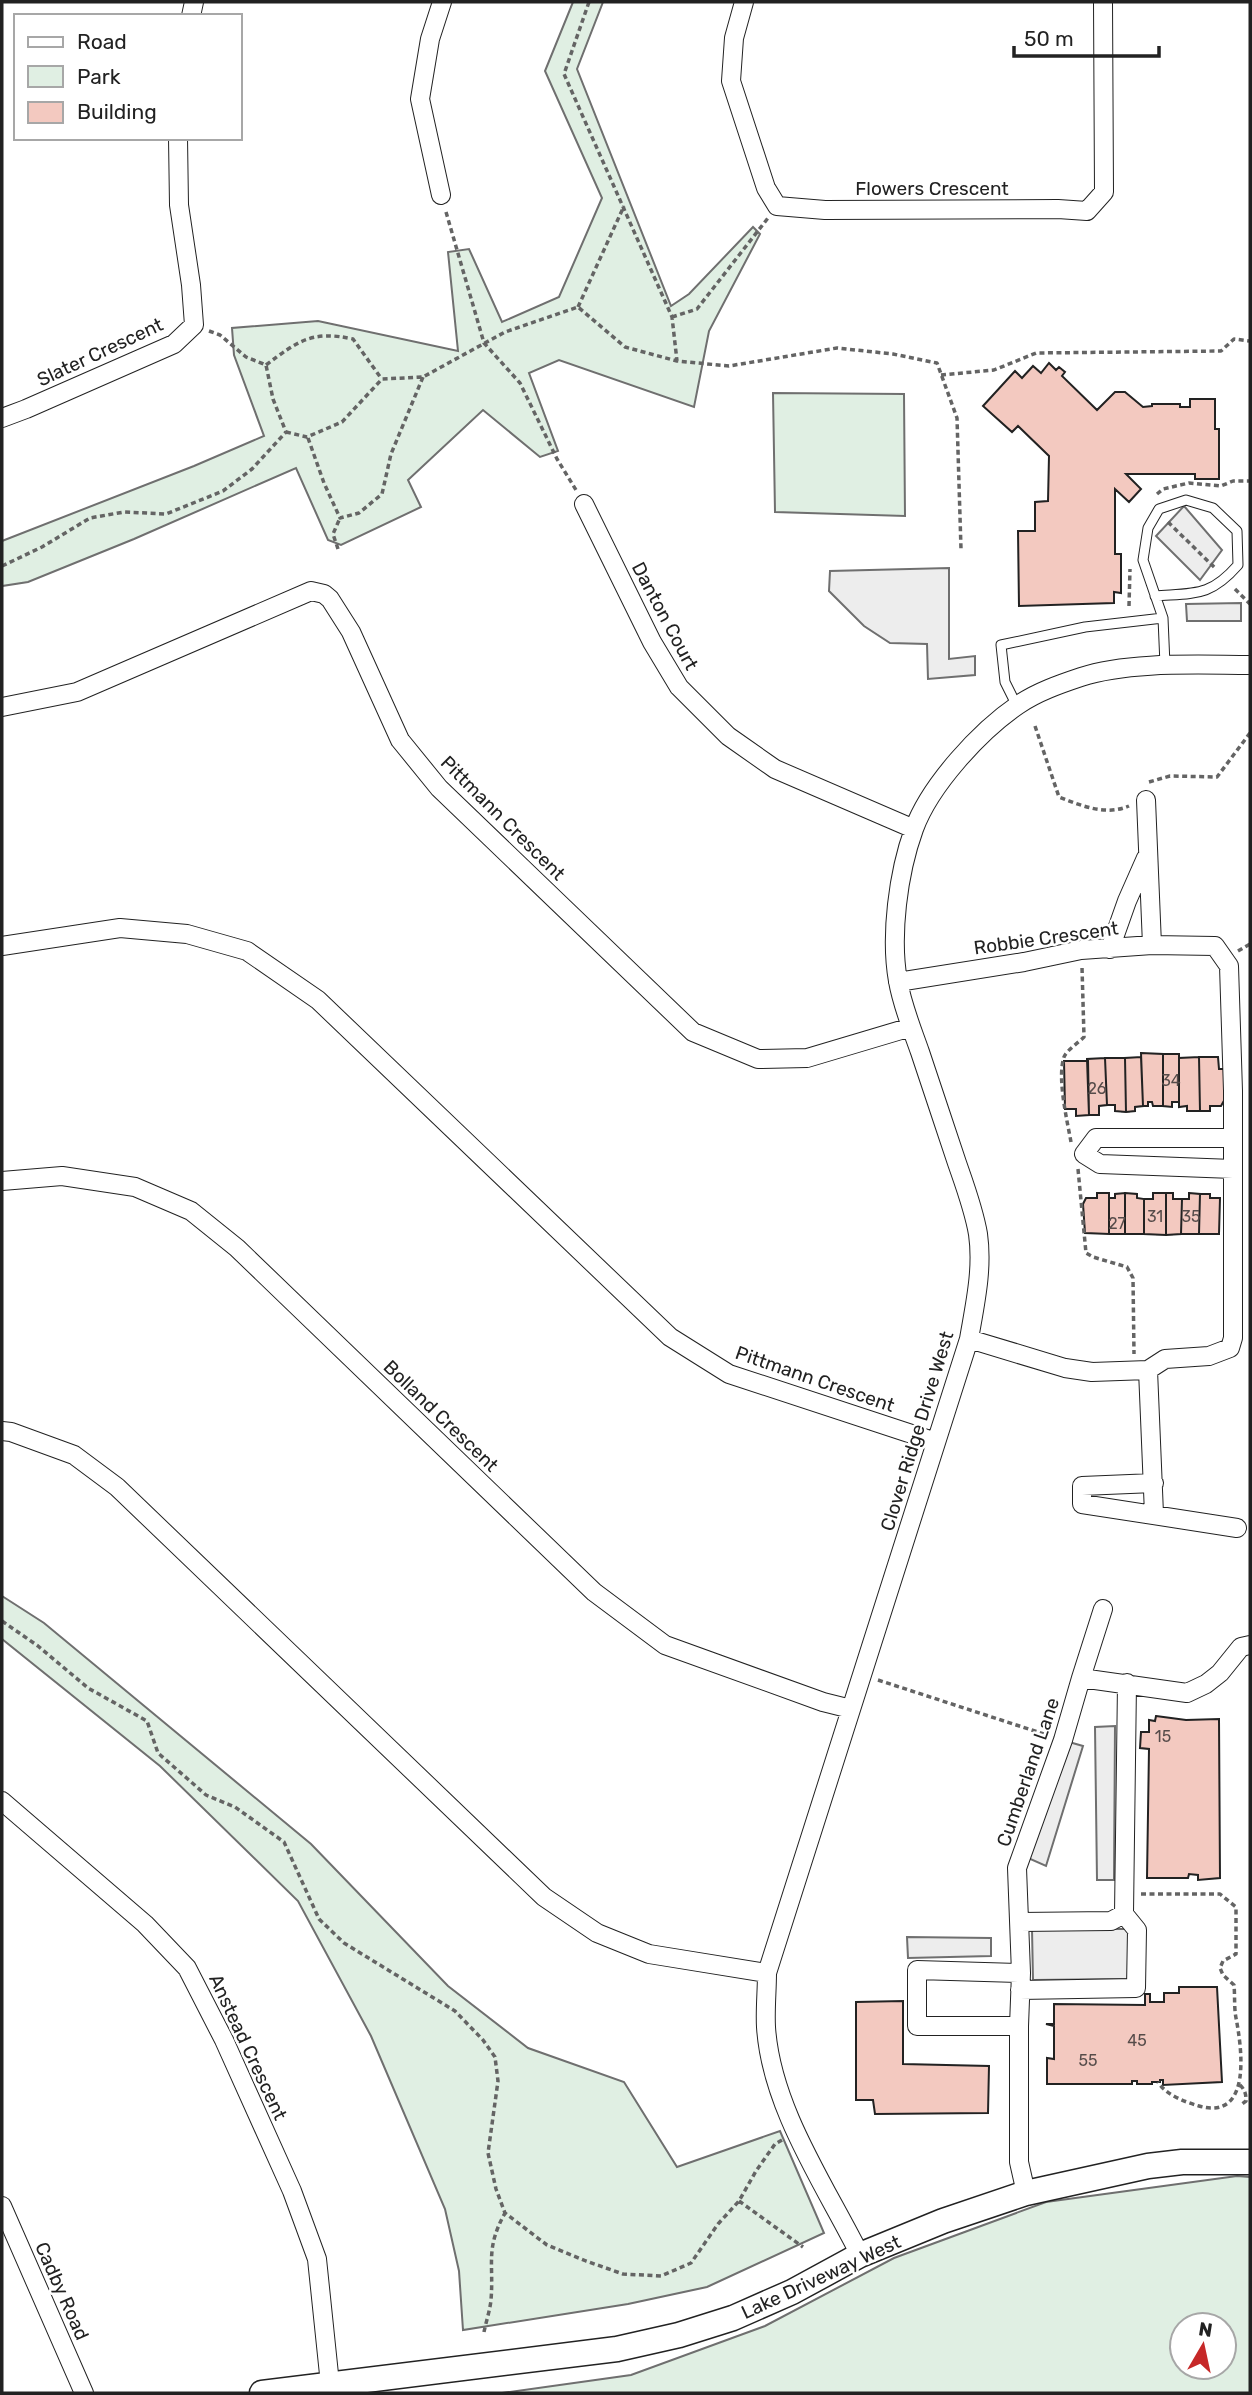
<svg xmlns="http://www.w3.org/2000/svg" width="1252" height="2395" viewBox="0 0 1252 2395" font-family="Rubik,sans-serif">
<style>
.green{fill:#e0efe3;stroke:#6f6f6f;stroke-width:2;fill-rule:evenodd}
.parking{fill:#ededed;stroke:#6f6f6f;stroke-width:2}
.building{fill:#f3c9c0;stroke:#222;stroke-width:2}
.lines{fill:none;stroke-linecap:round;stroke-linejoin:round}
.lane-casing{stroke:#222;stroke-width:11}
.street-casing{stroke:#222;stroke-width:20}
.secondary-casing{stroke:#222;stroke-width:27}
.path{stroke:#646464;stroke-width:3.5;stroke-dasharray:5 3.5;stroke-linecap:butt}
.lane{stroke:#fff;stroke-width:9}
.street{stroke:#fff;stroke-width:18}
.secondary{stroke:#fff;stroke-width:24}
.labels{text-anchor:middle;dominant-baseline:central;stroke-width:5;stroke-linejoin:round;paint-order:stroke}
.number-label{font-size:16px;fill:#564c4a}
.street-label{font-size:19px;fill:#222;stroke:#fff}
</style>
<rect width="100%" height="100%" fill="#fff"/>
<path class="green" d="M573 2H603L577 69 671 306 689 294 753 227 760 234 709 331 694 407 559 360 529 373 558 451 540 457 483 410 408 480 421 507 341 545 328 540 296 468 134 539 28 582 2 586V541L194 466 264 436 234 355 232 328 318 321 458 351 448 252 469 249 502 322 559 297 602 198 545 71Z
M773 393 904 394 905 516 775 512Z
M2 1596 44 1623 311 1844 448 1986 528 2048 624 2082 677 2167 780 2131 824 2233 707 2287 628 2304 463 2330 459 2271 445 2209 371 2036 298 1901 160 1766 2 1639Z
M1237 2176 1250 2177V2393H502L631 2375 765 2326 894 2258 1046 2202ZM1182 2325H1224V2367H1182Z"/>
<path class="parking" d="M1184 506 1222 550 1200 580 1156 536Z
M949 568V659L975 656V675L928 679 927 644 890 643 864 626 829 591 830 571Z
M1241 603V621H1187L1186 604Z
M1115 1726 1114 1880H1097L1095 1727Z
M1069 1742 1083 1746 1046 1866 1028 1858Z
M1032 1929H1129L1128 1979 1033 1980Z
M907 1937 991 1938V1956L908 1958Z"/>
<path class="building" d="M1049 363 1056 370 1059 367 1065 372 1062 376 1097 410 1115 392H1125L1143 407 1152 406V404H1180V407H1190V399H1215V429H1219V479H1195V474H1126L1141 489 1129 502 1115 489V554H1121V593L1114 592V603L1019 606 1018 531H1035V502L1048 501 1049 456 1018 426 1012 432 983 406 1015 371 1022 378 1033 366 1041 373Z
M1141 1053 1163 1054V1106H1153L1152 1102H1148V1106H1143Z
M1163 1054H1179V1102H1172V1107L1163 1106Z
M1141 1057 1143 1106 1135 1107V1111L1126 1112 1125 1058Z
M1199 1057 1200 1111H1187V1106L1179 1107V1058Z
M1199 1057H1218L1219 1069H1225L1226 1097 1221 1106H1210V1111H1200Z
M1105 1058 1107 1105 1099 1106V1115H1089L1087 1059Z
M1105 1058H1125L1126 1112 1115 1111V1105H1107Z
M1064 1061H1088L1089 1115 1076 1116V1109H1065Z
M1097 1193H1109V1234L1085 1233 1083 1204 1086 1198H1097Z
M1125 1193V1234H1109V1198H1115V1194Z
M1125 1193 1137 1194V1198L1144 1199V1234H1125Z
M1153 1193H1166V1235L1144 1234V1199H1153Z
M1166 1193H1173V1199H1182L1181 1234 1166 1235Z
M1189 1193 1200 1194 1199 1234H1181L1182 1199H1189Z
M1200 1194H1210V1198H1220L1219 1234H1199Z
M1156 1716 1186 1720 1219 1719 1220 1878 1198 1880V1875L1189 1874 1188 1878H1147L1149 1749 1140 1748 1141 1732H1149V1720L1155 1721Z
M1179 1987H1217L1222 2082 1163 2085V2080H1160V2082H1152V2084H1137V2081H1132V2084H1047V2058L1054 2059V2026L1046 2024H1054V2004L1145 2005V1994H1150V2002H1164V1993H1179Z
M903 2001V2064L989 2066 988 2113 875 2114 873 2100H856V2002Z"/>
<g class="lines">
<g class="lane-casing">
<path id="lane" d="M1155 596C1195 593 1210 597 1238 565L1237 531 1213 508 1186 500 1159 509 1148 528 1143 560 1163 618 1165 665
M1017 706 1005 682 1001 645 1085 627 1163 618"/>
</g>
<g class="street-casing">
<path id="street" d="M744 2 734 38 731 81 766 188 777 206 825 210 1058 209 1087 211 1104 192 1103 2
M191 16 194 2
M441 195 420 99 430 39 442 2
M2 418 26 409 174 344 194 325 191 285 179 205 178 138
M584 504 652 642 679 687 728 736 775 769 914 829
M2 707 77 692 311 591 324 594 330 599 351 632 400 740 439 788 693 1032 758 1059 807 1058 911 1027
M1146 800 1152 945
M2 946 120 928 187 934 247 951 318 1000 670 1337 729 1374 936 1442
M1110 949 1127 901 1146 858
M898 982 1024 962 1081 950 1152 945 1215 946 1229 966 1233 1091V1338L1230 1348 1209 1356 1165 1359 1148 1370 1092 1372 1065 1368 969 1339
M1233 1169 1100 1164 1084 1154 1096 1138H1233
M2 1181 62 1176 135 1187 191 1211 237 1248 594 1592 665 1645 823 1702 851 1709
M1148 1370 1154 1514
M2 1431 11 1432 74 1455 117 1487 544 1897 597 1933 649 1954 767 1973
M1154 1483 1082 1486V1504L1237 1528
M1081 1678 1103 1609
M2 1801 145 1924 187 1968 224 2040 292 2191 317 2259 330 2384
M1020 1922 1111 1921 1124 1914
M1020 1990 1136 1988 1137 1930 1124 1914 1127 1683
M1019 2026H917V1970L1021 1973
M1026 2193 1019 2162V2026L1021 1973 1017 1868 1063 1740 1081 1678 1187 1693 1206 1684 1220 1673 1241 1647 1250 1645
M2 2206 84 2393
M860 2255C825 2185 771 2107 766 2027 765 2009 767 1991 767 1973L969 1339C975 1304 983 1269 978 1234 974 1210 965 1186 957 1163 945 1126 932 1089 920 1052 912 1029 902 1005 898 981 890 936 898 873 914 829 930 785 980 731 1018 705 1037 692 1060 684 1081 677 1129 661 1200 665 1250 665"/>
</g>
<g class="secondary-casing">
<path id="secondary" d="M262 2393 617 2349 679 2335 733 2318 792 2292 860 2255 943 2221 1026 2193 1148 2166 1182 2162H1250"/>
</g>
<path class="path" d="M589 2 564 74 672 317 677 361
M446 212 484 343 520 383 557 459 576 490
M578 307 624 206
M672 317 697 309 768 218
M209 331 220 335 246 357 266 365 273 399 286 432
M266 365C298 341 312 330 353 339L381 378
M941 375 994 370 1036 353 1221 351 1234 339 1250 341
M286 432 307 437 342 422 382 379 423 377 505 332 578 307 625 347 677 361 729 366 837 348 893 354 937 363 957 418 961 549
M308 438 324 483 340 518 359 513 382 494 391 454 423 377
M1157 494 1163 489 1189 483 1221 486 1233 481H1250
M1168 522 1215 568
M338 549 333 534 340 518
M2 566 42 547 90 518 124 512 166 514 223 491 252 469 286 432
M1235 589 1250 604
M1129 606 1130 569
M1035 726 1059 797C1082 806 1106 816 1129 806
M1149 782 1170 776 1217 777 1250 733
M1238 951 1250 944
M1071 1142C1067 1120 1057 1078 1064 1057 1067 1050 1078 1043 1084 1037L1082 967
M1078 1169 1086 1253 1093 1257 1127 1267 1133 1278 1134 1354
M2 1621 38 1646 88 1688 147 1721 158 1753 206 1795 235 1807 284 1842 319 1919 344 1943 455 2011 483 2040 495 2057 498 2081 488 2153 496 2189 505 2213 547 2245 586 2261 623 2274 661 2276 691 2263 718 2224 739 2201 756 2171 775 2144 782 2140
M878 1680 1047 1735
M1141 1894H1220L1236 1907V1954L1223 1961 1220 1968 1223 1975 1234 1985C1235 1996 1234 2008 1236 2018 1242 2049 1252 2121 1199 2106 1185 2102 1166 2095 1158 2082
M1240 2085C1245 2090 1246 2094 1246 2101L1242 2104
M739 2201 803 2247
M484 2332C486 2322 490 2310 491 2300 494 2263 485 2249 505 2213
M1249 2359H1250"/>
<use href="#lane" class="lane"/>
<use href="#street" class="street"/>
<use href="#secondary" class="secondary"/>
</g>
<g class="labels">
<g class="number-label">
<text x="1171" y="1080">34</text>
<text x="1097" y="1088">26</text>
<text x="1155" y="1216">31</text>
<text x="1191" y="1216">35</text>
<text x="1117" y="1223">27</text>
<text x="1163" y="1736">15</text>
<text x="1137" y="2040">45</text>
<text x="1088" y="2060">55</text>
</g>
<g class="street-label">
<text x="932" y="188">Flowers Crescent</text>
<text transform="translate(100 352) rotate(-25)">Slater Crescent</text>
<text transform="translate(665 616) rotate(62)">Danton Court</text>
<text transform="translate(503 818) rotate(45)">Pittmann Crescent</text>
<text transform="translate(1046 938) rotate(-8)">Robbie Crescent</text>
<text transform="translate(815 1379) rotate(19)">Pittmann Crescent</text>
<text transform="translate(441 1416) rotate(44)">Bolland Crescent</text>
<text transform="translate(917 1431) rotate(-73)">Clover Ridge Drive West</text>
<text transform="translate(1028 1772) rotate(-71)">Cumberland Lane</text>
<text transform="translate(248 2047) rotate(65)">Anstead Crescent</text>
<text transform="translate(821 2277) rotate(-25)">Lake Driveway West</text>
<text transform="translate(62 2291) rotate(66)">Cadby Road</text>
</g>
</g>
<rect width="1252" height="2395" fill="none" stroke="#222222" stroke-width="7"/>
<rect x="14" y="14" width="228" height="126" fill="#ffffff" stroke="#a7a7a7" stroke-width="2"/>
<rect x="28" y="37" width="35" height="10" fill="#ffffff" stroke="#a7a7a7" stroke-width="2"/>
<text x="77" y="49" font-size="21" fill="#222222">Road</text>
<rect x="28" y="66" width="35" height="21" fill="#e0efe3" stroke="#a7a7a7" stroke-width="2"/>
<text x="77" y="84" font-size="21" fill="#222222">Park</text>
<rect x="28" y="102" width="35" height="21" fill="#f3c9c0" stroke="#a7a7a7" stroke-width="2"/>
<text x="77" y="119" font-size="21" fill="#222222">Building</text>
<g transform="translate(1203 2346) rotate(9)"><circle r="33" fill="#ffffff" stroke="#a7a7a7" stroke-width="2"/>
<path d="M0-5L12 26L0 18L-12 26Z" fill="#c62828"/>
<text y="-10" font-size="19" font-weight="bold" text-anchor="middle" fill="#222222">N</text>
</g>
<path d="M1014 46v10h145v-10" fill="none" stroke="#222222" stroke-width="3.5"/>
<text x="1024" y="46" font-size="21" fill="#222222" stroke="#ffffff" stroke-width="5" paint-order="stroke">50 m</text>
</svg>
